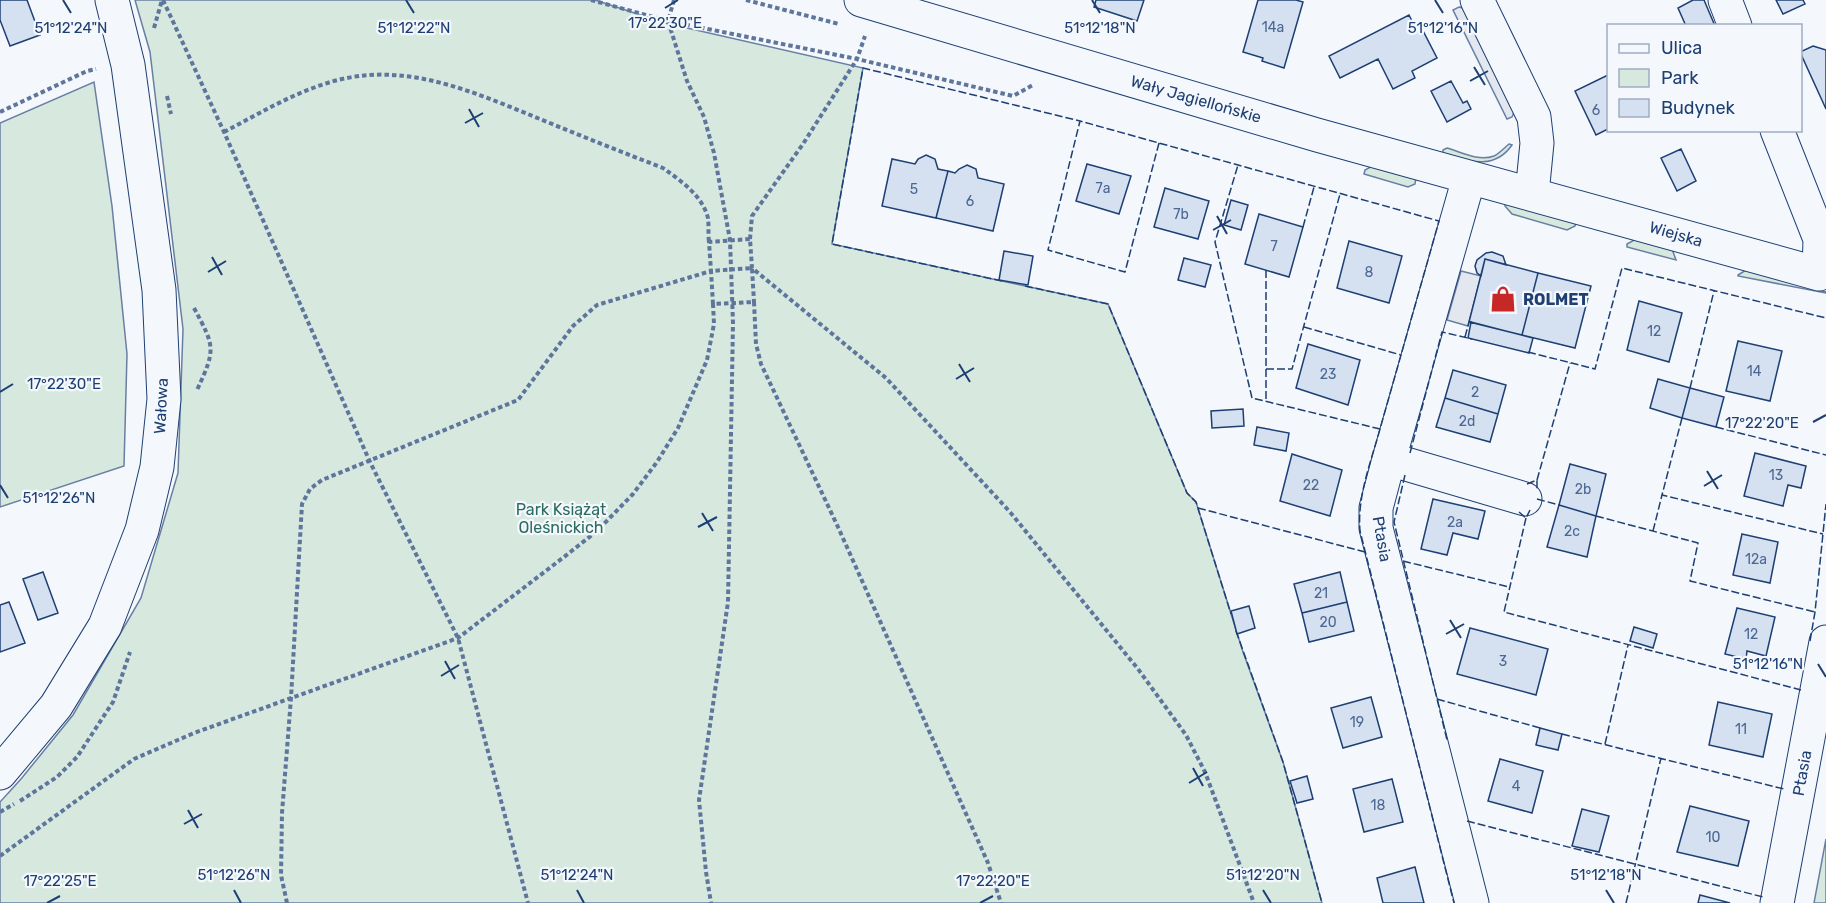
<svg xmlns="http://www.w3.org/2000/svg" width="1826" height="903" viewBox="0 0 1826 903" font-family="Rubik,sans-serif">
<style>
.green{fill:#d7e8df;stroke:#687fa3;stroke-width:1.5}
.parking{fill:#e3e8f0;stroke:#687fa3;stroke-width:1.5}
.building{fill:#d5e0f0;stroke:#1d3f73;stroke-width:1.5}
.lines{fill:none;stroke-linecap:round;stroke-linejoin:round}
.minor-casing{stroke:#1d3f73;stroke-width:35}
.path{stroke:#5e769c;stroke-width:4;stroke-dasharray:4.5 3;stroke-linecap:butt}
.minor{stroke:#f4f7fb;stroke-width:33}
.fence{stroke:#1d3f73;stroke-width:1.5;stroke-dasharray:8 3;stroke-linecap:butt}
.ticks{fill:none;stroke:#1d3f73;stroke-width:2}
.labels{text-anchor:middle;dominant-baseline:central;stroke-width:4.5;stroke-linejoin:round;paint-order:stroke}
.number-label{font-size:14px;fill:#4b6792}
.street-label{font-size:16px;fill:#1d3f73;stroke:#f4f7fb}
.poi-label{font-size:16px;font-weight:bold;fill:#1d3f73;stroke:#f4f7fb;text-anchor:start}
.park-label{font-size:16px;fill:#2c6c60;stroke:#f4f7fb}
.ticks-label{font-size:15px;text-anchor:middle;fill:#1d3f73;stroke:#f4f7fb;stroke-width:4.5;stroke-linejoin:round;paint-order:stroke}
</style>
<rect width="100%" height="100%" fill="#f4f7fb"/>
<path class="green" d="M135 0H595L665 23 863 68 832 244 1108 304 1187 493 1196 502 1243 652 1283 762 1322 903H0V802L21 779 73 715 141 598 178 473 183 329 150 52Z
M94 82 112 206 127 354 124 466 0 507V123Z
M1509 144 1512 145C1494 171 1468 161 1443 154V150L1447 148C1461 152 1479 162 1494 156 1500 153 1504 148 1509 144Z
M1374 165 1416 177 1415 184 1408 187 1364 174 1365 170Z
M1505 203 1576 222 1575 226 1567 230 1512 214 1505 206Z
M1636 239 1672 249 1676 260 1627 247V244Z
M1746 270 1826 292V293L1738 276V275Z
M1826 839V903H1814Z"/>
<path class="parking" d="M1459 7 1466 9 1515 110 1512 117 1507 119 1453 10Z
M1461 271 1481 276 1468 326 1447 320Z"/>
<path class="building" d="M0 0H27L40 35 10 46 0 20Z
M1096 0H1144L1137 21 1094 7Z
M1258 0H1296L1303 2 1284 68 1262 61 1263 58 1243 52Z
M1693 0H1704L1715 26H1686L1678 8Z
M1776 0H1803L1805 4 1783 14Z
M1409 15 1416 29 1421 27 1437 58 1412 71 1415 78 1393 89 1378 59 1340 78 1329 56Z
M1813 46 1826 50V109L1800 52Z
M1608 75V129L1596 135 1575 91Z
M1451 81 1463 103 1467 101 1471 109 1447 122 1431 91Z
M1681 149 1696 181 1677 191 1661 158Z
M926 155 935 159 938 169 948 171 936 218 882 206 892 159 915 164 918 159Z
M1087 164 1131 176 1119 214 1076 201Z
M967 165 976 169 978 178 1004 184 993 231 936 218 948 171 955 173 959 169Z
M1165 188 1209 201 1198 239 1154 227Z
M1231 200 1248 205 1241 230 1224 225Z
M1259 214 1303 227 1289 277 1245 264Z
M1349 241 1402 256 1389 303 1337 288Z
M1004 251 1033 256 1028 285 999 280Z
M1492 252 1503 256 1506 265 1485 259 1481 276 1477 273 1475 266 1477 260 1486 253Z
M1184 258 1211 265 1205 287 1178 280Z
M1485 259 1538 273 1522 335 1469 322Z
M1538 273 1591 286 1575 348 1522 335Z
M1639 301 1682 313 1669 362 1627 350Z
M1471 322 1533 338 1529 353 1468 338Z
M1738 341 1782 351 1770 401 1726 391Z
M1308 344 1360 360 1348 405 1296 388Z
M1453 370 1506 385 1498 414 1445 398Z
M1658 379 1690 388 1682 418 1650 408Z
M1690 388 1724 397 1716 427 1682 418Z
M1445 398 1498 414 1490 442 1436 427Z
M1243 409 1244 426 1212 428 1211 411Z
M1257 427 1289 433 1286 451 1254 445Z
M1755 453 1806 466 1801 488 1788 485 1783 506 1744 496Z
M1292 454 1342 470 1330 516 1280 501Z
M1570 464 1606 474 1596 516 1559 505Z
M1433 499 1485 511 1478 539 1453 533 1447 555 1421 549Z
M1559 505 1596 516 1587 557 1547 547Z
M1742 534 1778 542 1770 583 1733 575Z
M43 572 58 613 38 620 23 579Z
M1340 572 1347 602 1302 613 1294 584Z
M9 602 25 643 0 652V605Z
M1347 602 1354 631 1309 642 1302 613Z
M1249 606 1255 628 1237 634 1231 611Z
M1737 608 1775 617 1766 656 1747 651 1746 659 1725 654Z
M1634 627 1657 634 1653 648 1630 641Z
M1470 628 1548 649 1536 695 1457 674Z
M1371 697 1382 737 1343 748 1331 708Z
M1718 702 1772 714 1763 757 1709 745Z
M1540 728 1562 734 1558 750 1536 745Z
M1500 759 1543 771 1532 813 1488 801Z
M1307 776 1313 799 1297 803 1290 781Z
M1392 779 1403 822 1364 832 1353 789Z
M1690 806 1749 821 1738 866 1677 852Z
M1582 809 1609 816 1599 852 1572 846Z
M1415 867 1424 903H1383L1377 878Z
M1700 895 1730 903H1698Z"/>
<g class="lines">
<g class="minor-casing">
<path id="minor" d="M861 0 1317 135 1819 274 1820 239 1777 130
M1477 0 1534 117 1537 143 1532 194
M1725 0 1735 26
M1469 178 1389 459 1376 508V528L1472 903
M1389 459 1525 499
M0 773 56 706 105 626 142 530 157 467 164 399 159 290 128 65 112 0
M1777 903 1826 642"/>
</g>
<path class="path" d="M163 0 224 132 370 462 458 638 528 903
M591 0 668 21 857 59 1013 96 1033 85
M674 0 668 21 687 81 704 117 714 153 730 240 733 323 728 602 699 800 706 872 711 903
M746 0 839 24
M154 28 162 0
M167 96 171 114
M0 112 87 71 96 69
M224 132C266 110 311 82 359 76 422 68 483 96 540 119 581 136 622 152 663 168 681 181 702 195 708 218 709 226 708 235 709 242
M750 239 752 216 803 144 857 59 865 36
M713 304 711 271 752 268 754 302
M194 308C215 347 216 349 197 390
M20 801 57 777 77 757 113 702 130 652
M0 812 14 804
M0 856 134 759 194 733 458 638 564 557 597 531 633 494 657 462 678 428 707 360 714 324 713 304 754 302 756 344 761 364 838 527 988 863 1001 903
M287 903 281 875 282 813 291 698 302 504 310 489 322 480 518 400 573 326 597 305 711 271 709 242 750 239 752 268 886 378 1010 512 1138 669 1186 735 1205 772 1254 903"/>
<use href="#minor" class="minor"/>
<path class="fence" d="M1159 143 1125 272 1048 250 1080 121 1439 221 1380 429 1252 398 1215 242 1238 165
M1303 227 1314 187
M1266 270V401
M1002 281 832 244 863 68 1080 121
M1025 286 1108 304 1187 493 1196 502 1231 614
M1304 327 1401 355
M1465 337 1469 322
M1528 352 1595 369 1622 268 1826 318
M1266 369H1292L1340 194
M1690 388 1714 291
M1682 418 1662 495 1823 534
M1716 427 1826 455
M1380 429C1371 462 1357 496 1360 531L1454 903
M1410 453 1442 332 1472 339
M1405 475 1394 522 1447 740
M1537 480 1570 363
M1527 484 1537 480V490
M1537 499 1559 505
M1198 508 1365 552
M1519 512 1526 518 1530 510
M1596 516 1698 543 1690 581 1815 612
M1526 518 1504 612 1801 690
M1653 531 1662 495
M1403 561 1509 587
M1236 631 1283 762 1322 903
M1810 641 1815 612 1826 504
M1437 699 1540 728
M1562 734 1784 789
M1605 744 1628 645
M1467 821 1763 897
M1626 903 1661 758"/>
</g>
<path class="ticks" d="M63 0 71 13M406 0 414 13M1092 0 1100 13M1435 0 1443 13M665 8 678 0M1474 67 1485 85M1470 81 1488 71M469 109 479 127M465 123 483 113M1217 216 1227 234M1213 230 1231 220M212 257 222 275M208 272 226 261M959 364 970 382M956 379 974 368M0 392 13 384M1813 422 1826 415M1707 471 1718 489M0 485 8 498M1704 486 1722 475M702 513 713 531M698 527 717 517M1450 620 1461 638M1446 634 1464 624M445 661 455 679M1818 664 1826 677M441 676 459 665M1193 768 1203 786M1189 783 1207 772M188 810 198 828M184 824 202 814M234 890 241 903M577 890 584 903M1263 890 1271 903M1606 890 1614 903M47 903 60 896M980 903 993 896"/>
<defs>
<g id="shop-bare" transform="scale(2.07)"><path d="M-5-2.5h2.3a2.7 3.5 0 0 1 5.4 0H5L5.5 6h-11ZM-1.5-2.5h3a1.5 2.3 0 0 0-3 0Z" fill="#c62828" stroke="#f4f7fb" stroke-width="2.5" paint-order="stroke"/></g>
</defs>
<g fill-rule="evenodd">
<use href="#shop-bare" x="1503" y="299"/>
</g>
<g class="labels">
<g class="number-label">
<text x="1273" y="27">14a</text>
<text x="1596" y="110">6</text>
<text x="1103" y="188">7a</text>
<text x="914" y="189">5</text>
<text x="970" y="201">6</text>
<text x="1181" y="214">7b</text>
<text x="1274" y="246">7</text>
<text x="1369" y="272">8</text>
<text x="1654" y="331">12</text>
<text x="1754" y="371">14</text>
<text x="1328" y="374">23</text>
<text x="1475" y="392">2</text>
<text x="1467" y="421">2d</text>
<text x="1776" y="475">13</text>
<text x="1311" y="485">22</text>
<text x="1583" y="489">2b</text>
<text x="1455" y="522">2a</text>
<text x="1572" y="531">2c</text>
<text x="1756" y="559">12a</text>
<text x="1321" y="593">21</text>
<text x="1328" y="622">20</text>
<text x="1751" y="634">12</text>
<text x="1503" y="661">3</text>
<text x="1357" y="722">19</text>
<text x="1741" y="729">11</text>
<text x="1516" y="786">4</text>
<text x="1378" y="805">18</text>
<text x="1713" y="837">10</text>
</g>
<g class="street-label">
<text transform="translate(1196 99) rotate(16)">Wały Jagiellońskie</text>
<text transform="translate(1676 234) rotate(16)">Wiejska</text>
<text transform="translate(161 406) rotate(-87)">Wałowa</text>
<text transform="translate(1382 539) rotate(80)">Ptasia</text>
<text transform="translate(1802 773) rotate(-80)">Ptasia</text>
</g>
<g class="poi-label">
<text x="1523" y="299">ROLMET</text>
</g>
<g class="park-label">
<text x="561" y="509">Park Książąt<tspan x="561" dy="18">Oleśnickich</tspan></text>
</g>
</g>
<g class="ticks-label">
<text x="665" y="28">17°22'30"E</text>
<text x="71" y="33">51°12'24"N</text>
<text x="414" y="33">51°12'22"N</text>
<text x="1100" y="33">51°12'18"N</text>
<text x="1443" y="33">51°12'16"N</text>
<text x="64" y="389">17°22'30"E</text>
<text x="1762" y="428">17°22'20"E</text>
<text x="59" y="503">51°12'26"N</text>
<text x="1768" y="669">51°12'16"N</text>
<text x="234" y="880">51°12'26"N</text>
<text x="577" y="880">51°12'24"N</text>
<text x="1263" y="880">51°12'20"N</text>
<text x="1606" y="880">51°12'18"N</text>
<text x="60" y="886">17°22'25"E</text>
<text x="993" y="886">17°22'20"E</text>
</g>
<rect x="1607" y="24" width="195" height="108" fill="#f4f7fb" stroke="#9eadc5" stroke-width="1.5"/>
<rect x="1619" y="44" width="30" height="9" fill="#f4f7fb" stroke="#9eadc5" stroke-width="1.5"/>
<text x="1661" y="54" font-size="18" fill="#1d3f73">Ulica</text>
<rect x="1619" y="69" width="30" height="18" fill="#d7e8df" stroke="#9eadc5" stroke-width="1.5"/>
<text x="1661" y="84" font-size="18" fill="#1d3f73">Park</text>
<rect x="1619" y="99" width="30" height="18" fill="#d5e0f0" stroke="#9eadc5" stroke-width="1.5"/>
<text x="1661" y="114" font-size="18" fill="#1d3f73">Budynek</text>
</svg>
